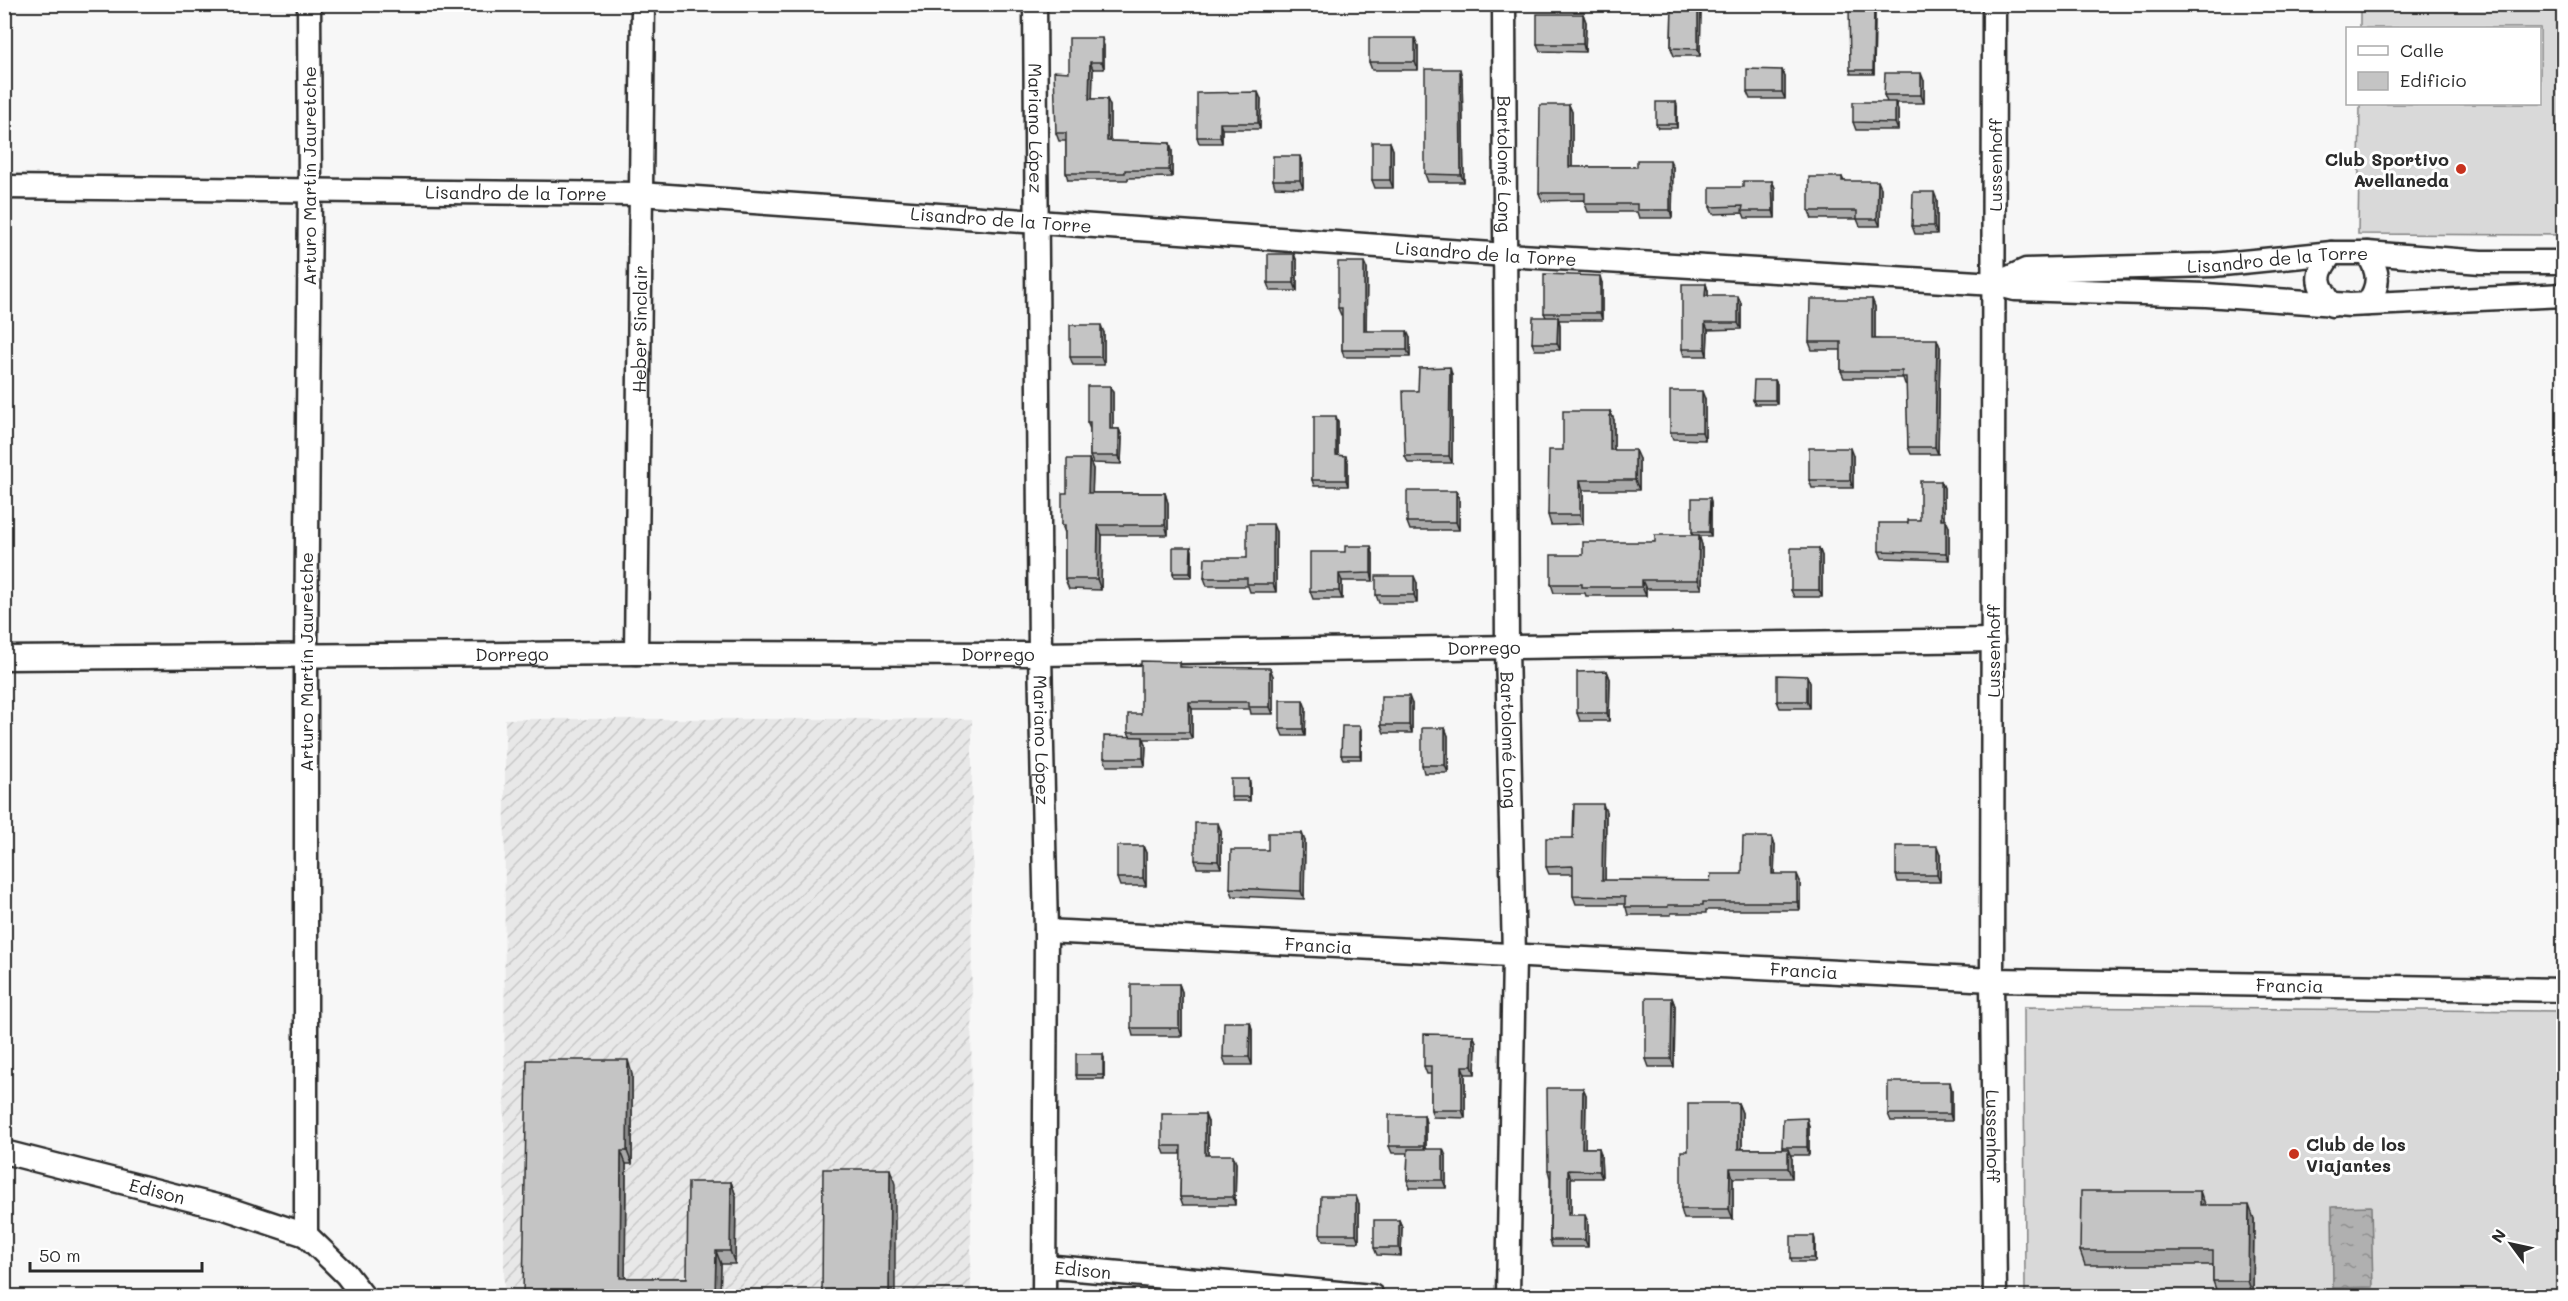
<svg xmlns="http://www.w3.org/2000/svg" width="2568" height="1301" viewBox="0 0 2568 1301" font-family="Mali,sans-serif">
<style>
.industrial{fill:url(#industrial-furrows)}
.garden{fill:#d9d9d9;stroke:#828282;stroke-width:1.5}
.water{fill:url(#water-ripples);stroke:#7b7b7b;stroke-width:1.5}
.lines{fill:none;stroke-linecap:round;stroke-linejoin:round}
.street-casing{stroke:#2b2b2b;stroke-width:27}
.street{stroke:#fff;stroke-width:22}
.wall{fill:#a9a9a9;stroke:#2b2b2b;stroke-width:1.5}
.shaded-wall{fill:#898989;stroke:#2b2b2b;stroke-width:1.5}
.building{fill:#c4c4c4;stroke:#2b2b2b;stroke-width:1.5}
.poi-dot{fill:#c8321e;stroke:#fff;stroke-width:2}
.labels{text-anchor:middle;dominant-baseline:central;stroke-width:6;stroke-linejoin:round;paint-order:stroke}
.street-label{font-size:18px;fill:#2b2b2b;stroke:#fff}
.poi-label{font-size:18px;font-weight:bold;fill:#2b2b2b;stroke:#fff;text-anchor:end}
</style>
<defs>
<pattern id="industrial-furrows" width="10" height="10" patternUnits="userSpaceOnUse" patternTransform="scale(1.5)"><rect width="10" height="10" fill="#e8e8e8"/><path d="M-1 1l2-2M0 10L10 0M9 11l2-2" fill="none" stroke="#c7c7c7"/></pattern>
<pattern id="water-ripples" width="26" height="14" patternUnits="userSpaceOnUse" patternTransform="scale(1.5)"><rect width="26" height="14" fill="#b0b0b0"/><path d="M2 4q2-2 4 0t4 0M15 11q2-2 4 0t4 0" fill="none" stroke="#8f8f8f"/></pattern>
</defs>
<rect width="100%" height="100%" fill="#f7f7f7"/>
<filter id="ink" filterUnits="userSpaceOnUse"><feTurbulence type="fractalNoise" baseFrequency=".0167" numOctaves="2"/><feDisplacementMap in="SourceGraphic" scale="12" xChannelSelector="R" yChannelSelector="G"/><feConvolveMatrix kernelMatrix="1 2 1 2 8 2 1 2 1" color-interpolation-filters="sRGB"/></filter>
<g filter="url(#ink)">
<path class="industrial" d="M505 719H972L971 1296H504Z"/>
<path class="garden" d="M2360 5H2563V235L2358 234 2360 104H2540V28H2360Z
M2024 1007 2563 1011V1296H2025Z"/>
<path class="water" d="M2371 1206 2373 1287 2333 1288 2332 1207Z"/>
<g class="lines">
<g class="street-casing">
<g id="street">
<path d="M309 4 310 190 306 656V1235L346 1274 363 1296"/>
<path id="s1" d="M1035 4 1040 654 1046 931 1044 1296"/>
<path id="s2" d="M1504 4 1507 649 1514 956 1508 1296"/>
<path id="s3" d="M1994 4 1992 980 1995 1296"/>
<path id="s4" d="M4 187 640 194 1506 255 1995 284 2015 289 2206 295 2350 305 2564 295"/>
<path d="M2332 253C2314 276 2316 282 2332 305"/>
<path id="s5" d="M1995 284 2026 270 2213 265 2332 253H2367L2481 262H2564"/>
<path d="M2367 304C2380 286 2380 272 2367 253"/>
<path id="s6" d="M636 653 643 4"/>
<path id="s7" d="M4 658 636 653 1040 654 1993 640"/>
<path id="s8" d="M1046 931 1992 980 2564 990"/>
<path id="s9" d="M4 1152 228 1209 306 1235"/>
<path id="s10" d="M1044 1266 1372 1296"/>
</g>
</g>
<use href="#street" class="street"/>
</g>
<path class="wall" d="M1672 4H1700L1701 7 1700 56H1674L1671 48Z
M1874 4 1875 8 1874 74H1851L1850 70Z
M1583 14 1586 22 1585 52 1540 51 1537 44Z
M1104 46V69H1093L1092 99H1107L1110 106V141L1170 143 1172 151V177L1128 178V180H1068L1066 173V141H1059L1056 133 1069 72Z
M1418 46V70H1372L1369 62Z
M1782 70 1785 77V99H1750L1747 92Z
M1462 77 1464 182H1428L1425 174Z
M1924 81V103H1896L1898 110V130H1856L1853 122 1887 102 1884 95Z
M1261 99 1260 129H1222V143H1199L1197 137Z
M1676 102 1677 106V128H1658L1656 124Z
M1569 105 1572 112V167H1673L1672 218H1639L1637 212H1588L1585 204V200L1542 201 1539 193Z
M1390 142 1393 150V188H1375L1372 180Z
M1303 164V188L1275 187 1273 180Z
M1842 177 1844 181 1881 188 1880 226H1860L1857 219H1812L1809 211Z
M1772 181 1775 188V218H1745L1743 213 1713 214 1710 207Z
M1937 200V234H1915L1912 226Z
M1294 254 1297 262V291H1271L1268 283Z
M1367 269 1366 331 1410 338V357H1344L1342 350V315H1341L1338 308Z
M1602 283V320H1559L1560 325V350H1535L1532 343 1546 317 1544 313Z
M1706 284 1708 291V296L1741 303V329L1708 330 1707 356H1684L1682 349Z
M1872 299 1875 307V339L1940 347 1938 454H1911L1908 447 1907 385 1905 384 1903 378H1844L1841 371V350H1812L1809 342Z
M1104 333V365H1073L1070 357Z
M1452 375V463H1408L1405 456Z
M1775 380 1777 384V404H1755L1753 400Z
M1113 393V429H1119L1122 437 1121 464 1093 463 1090 456V429L1087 422Z
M1705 399V440L1673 439 1670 432Z
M1610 411 1614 420V450L1639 459V490H1583V524L1551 525 1548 515 1563 450Z
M1338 422V456L1348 462V486H1314L1312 480 1314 455Z
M1853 456V488H1812L1809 480Z
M1089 459 1093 469 1092 493H1165L1168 503V535H1102L1101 590 1069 589 1065 579V533L1062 525 1067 493Z
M1941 481 1944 488V520L1949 527V560L1882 558 1879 551 1908 523 1920 520Z
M1456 491 1459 499V530H1410L1407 522Z
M1710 498 1711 502V536H1699L1702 545V589H1646V596H1586L1585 593H1554L1551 584 1583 555 1693 535 1692 532Z
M1276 532V592H1250L1248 586H1207L1204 578 1247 558Z
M1191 547 1192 551V577H1174L1173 573Z
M1819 548 1822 556V597H1794L1791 590Z
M1373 554V581H1342V599H1313L1310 591Z
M1417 583V603H1379L1376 595Z
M1179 662 1181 667 1273 676V714H1251L1250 709H1192V739H1144L1146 744 1145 766H1107L1104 758 1130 736 1128 732Z
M1607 671 1610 679 1609 721H1580L1577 713Z
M1807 676 1810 683V708H1780L1777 701Z
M1412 704V733H1384L1381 725Z
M1306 708 1305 736H1283L1280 729Z
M1445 728 1448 736V773H1424L1422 765Z
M1361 730V759H1343L1341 755Z
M1249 779 1250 783V801H1232L1231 797Z
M1606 812 1605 880 1710 881 1742 874 1775 845 1774 874 1800 881V910H1706V913H1671V915H1628L1625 904H1576L1573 896V874H1549L1546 867 1573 838Z
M1221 831V868H1197L1195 860Z
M1305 841 1304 899 1233 896 1230 888 1268 850Z
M1143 846 1146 853V886H1120L1117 878Z
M1940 854V882H1898L1896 875Z
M1179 984 1182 992V1036H1133L1131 1028Z
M1672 998 1675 1006 1674 1067H1649L1646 1059Z
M1250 1022 1252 1029V1065H1226L1223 1057Z
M1473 1035 1476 1042 1475 1074H1465V1118L1433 1117 1431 1110V1074H1427L1424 1066Z
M1104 1058V1079H1077L1076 1075Z
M632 1074V1164H626L625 1278H687L731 1182 736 1196 735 1264H721L720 1296H523Z
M1583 1088 1586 1095 1585 1148H1599L1601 1155 1602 1178H1571V1215L1588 1222V1247H1552L1550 1240V1178L1548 1170Z
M1952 1090V1121H1891L1888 1114Z
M1738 1103 1742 1113V1149H1783L1782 1147 1809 1126V1155H1790L1792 1159V1178H1733V1219H1684L1681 1209 1688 1151Z
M1424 1115 1426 1123V1149L1446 1156V1188H1410L1407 1180 1408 1153H1392L1389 1146Z
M1208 1122V1155L1236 1163 1235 1205H1183L1180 1197 1181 1154H1165L1162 1146Z
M1359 1204V1242L1323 1241 1320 1234Z
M2205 1205 2254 1219 2253 1295H2218L2213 1281V1265H2085L2080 1251Z
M1399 1220 1402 1227 1401 1256 1377 1255 1374 1248Z
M1814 1236 1815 1240V1262H1792L1791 1258Z"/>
<path class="shaded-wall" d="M1698 4H1700L1701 7 1700 56 1698 49Z
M1874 4 1875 8 1874 74 1873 70Z
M1583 14 1586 22 1585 52 1583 44Z
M1102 38 1104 46V69L1102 62Z
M1415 38 1418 46V70L1415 62Z
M1090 62 1093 69 1092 106 1089 99Z
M1460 69 1462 77 1464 182 1461 175Z
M1782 70 1785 77V99L1782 92Z
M1921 73 1924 81V103L1921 95Z
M1258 92 1261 99 1260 129 1258 123Z
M1107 99 1110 106V148L1107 141Z
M1676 102 1677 106V128L1676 124Z
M1895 102 1898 110V130L1895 123Z
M1569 105 1572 112V175L1569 167Z
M1220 123 1222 129V143L1220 137Z
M1390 142 1393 150V188L1390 180Z
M1170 143 1172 151V177L1169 170Z
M1300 156 1303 164V188L1300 180Z
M1670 160 1673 167 1672 218 1670 210Z
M1772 181 1775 188V218L1773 211Z
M1878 181 1881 188 1880 226 1877 219Z
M1934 192 1937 200V234L1934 226Z
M1294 254 1297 262V291L1294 283Z
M1364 262 1367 269 1366 338 1364 331Z
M1600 276 1602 283V320L1600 313Z
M1706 284 1708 291V303L1705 296Z
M1738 296 1741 303V329L1738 323Z
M1872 299 1875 307V347L1872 339Z
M1558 317 1560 325V350L1557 343Z
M1705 323 1708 330 1707 356 1705 349Z
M1101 325 1104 333V365L1101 357Z
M1407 331 1410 338V357L1407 350Z
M1937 339 1940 347 1938 454 1935 447Z
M1450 367 1452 375V463L1449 456Z
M1775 380 1777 384V404L1775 400Z
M1110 386 1113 393V437L1110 429Z
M1702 391 1705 399V440L1702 432Z
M1610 411 1614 420V459L1610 450Z
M1336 416 1338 422V462L1336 455Z
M1119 429 1122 437 1121 464 1119 456Z
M1850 448 1853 456V488L1850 480Z
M1635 450 1639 459V490L1635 480Z
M1346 456 1348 462V486L1346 480Z
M1089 459 1093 469 1092 503 1088 493Z
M1580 480 1583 490V524L1580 515Z
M1941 481 1944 488V527L1941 520Z
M1456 491 1459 499V530L1456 522Z
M1165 493 1168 503V535L1165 525Z
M1710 498 1711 502V536L1709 532Z
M1946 520 1949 527V560L1946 553Z
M1273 524 1276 532V592L1273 584Z
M1098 525 1102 535 1101 590 1097 579Z
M1699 535 1702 545V589L1698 580Z
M1371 546 1373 554V581L1371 573Z
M1191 547 1192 551V577L1190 573Z
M1819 548 1822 556V597L1819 590Z
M1339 574 1342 581V599L1339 591Z
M1414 576 1417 583V603L1414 595Z
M1642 580 1646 589V596L1642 587Z
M1270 668 1273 676V714L1270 707Z
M1607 671 1610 679 1609 721 1607 713Z
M1807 676 1810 683V708L1807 701Z
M1409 696 1412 704V733L1409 725Z
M1303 700 1306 708 1305 736 1303 729Z
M1189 702 1192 709V739L1189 732Z
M1360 726 1361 730V759L1360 755Z
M1445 728 1448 736V773L1445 765Z
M1143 737 1146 744 1145 766 1143 758Z
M1249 779 1250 783V801L1249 797Z
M1603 804 1606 812 1605 887 1602 880Z
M1218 823 1221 831V868L1218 861Z
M1302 833 1305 841 1304 899 1301 891Z
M1772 837 1775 845 1774 881 1772 874Z
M1143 846 1146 853V886L1143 878Z
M1937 846 1940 854V882L1937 875Z
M1797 874 1800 881V910L1797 902Z
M1179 984 1182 992V1036L1179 1028Z
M1672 998 1675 1006 1674 1067 1671 1059Z
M1250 1022 1252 1029V1065L1249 1057Z
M1473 1035 1476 1042 1475 1074 1472 1066Z
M1103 1054 1104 1058V1079L1103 1075Z
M628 1060 632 1074V1164L627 1151Z
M1462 1066 1465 1074V1118L1462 1110Z
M1950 1082 1952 1090V1121L1950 1114Z
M1583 1088 1586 1095 1585 1155 1582 1148Z
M1738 1103 1742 1113V1159L1738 1149Z
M1205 1114 1208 1122V1163L1205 1155Z
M1424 1115 1426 1123V1153L1424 1146Z
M1807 1118 1809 1126V1155L1807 1147Z
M1599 1148 1601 1155 1602 1178 1599 1171Z
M1443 1149 1446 1156V1188L1443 1180Z
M1788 1149 1792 1159V1178L1788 1168Z
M621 1151 626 1164 625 1292 620 1278Z
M1233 1155 1236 1163 1235 1205 1233 1197Z
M1730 1168 1733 1178V1219L1729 1209Z
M890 1169 895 1184V1296H889Z
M1568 1170 1571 1178V1222L1568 1215Z
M731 1182 736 1196 735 1264 730 1251Z
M2200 1191 2205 1205H2200Z
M1356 1196 1359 1204V1242L1356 1234Z
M2249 1205 2254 1219 2253 1295 2248 1281Z
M1585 1215 1588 1222V1247L1585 1240Z
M1399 1220 1402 1227 1401 1256 1399 1248Z
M1814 1236 1815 1240V1262L1814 1258Z
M716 1251 721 1264 720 1296H715Z"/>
<path class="building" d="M1672 4H1698V49L1671 48Z
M1849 4H1874L1873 70H1850Z
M1537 14H1583V44H1537Z
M1069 38H1102V62H1090L1089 99H1107V141L1170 143 1169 170H1125V173H1066V133H1056L1054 71 1069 72Z
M1369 38H1415V62H1369Z
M1425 69H1460L1461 175 1425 174Z
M1747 69 1782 70V92H1747Z
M1885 73H1921V95H1884Z
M1258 92V123H1220V137H1197V93Z
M1656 102H1676V124H1656Z
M1853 102H1895V123L1853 122Z
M1540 105H1569V167H1637V160H1670V210H1637V204H1585V193H1539Z
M1372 142H1390V180H1372Z
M1273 156H1300V180H1273Z
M1809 177H1842V181H1878L1877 219H1857V211H1809Z
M1743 181H1772L1773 211H1742L1743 206 1710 207V187H1743Z
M1913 192H1934V226H1912Z
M1268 254H1294V283H1268Z
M1338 262H1364V331H1407V350H1342V308H1338Z
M1544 274 1600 276V313H1544Z
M1682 284H1706L1705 296H1738V323H1705V349H1682Z
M1810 299H1872V339H1937L1935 447H1908L1906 377H1902V371H1841V342H1809Z
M1533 317H1558L1557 343H1532Z
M1070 325H1101V357H1070Z
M1450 367 1449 456H1405L1403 391H1418L1419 368Z
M1754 380H1775V400H1753Z
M1087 386H1110V429H1119V456H1090V422H1087Z
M1670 391H1702V432H1670Z
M1563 411H1610V450H1635V480H1580V515H1548L1549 450H1563Z
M1314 416H1336V455L1346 456V480H1312V455H1314Z
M1809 448H1850V480H1809Z
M1067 459H1089L1088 493H1165V525H1098L1097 579H1065V525H1062V493H1067Z
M1920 481H1941V520H1946V553L1879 551V523H1908V520H1920Z
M1407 491H1456V522H1407Z
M1692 498H1710L1709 532H1692Z
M1247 524H1273V584H1247V578H1204L1205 558H1247Z
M1655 535H1699L1698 580H1642V587H1582V584H1551V555H1583V542H1655Z
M1345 546H1371V573L1339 574V591H1310V552H1345Z
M1173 547H1191L1190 573H1173Z
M1791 548H1819V590H1791Z
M1376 576H1414V595H1376Z
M1141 661 1179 662V667L1270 668V707H1249V702H1189V732H1128V714H1141Z
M1607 671V713H1577V672Z
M1777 675 1807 676V701H1777Z
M1381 696H1409V725H1381Z
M1280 700H1303V729H1280Z
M1342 726H1360V755H1341Z
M1422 728H1445V765H1422Z
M1104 736 1143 737V758H1104Z
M1231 779H1249V797H1231Z
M1574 804H1603L1602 880 1710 881 1711 874H1742L1743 837H1772V874H1797V902H1703V905H1668V907H1625V897L1573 896V866L1546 867V838H1573Z
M1195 823H1218V861L1195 860Z
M1268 833H1302L1301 891 1230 888 1231 850H1268Z
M1117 846H1143V878H1117Z
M1896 846H1937V875H1896Z
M1131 984H1179V1028H1131Z
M1646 998H1672L1671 1059H1646Z
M1224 1022H1250L1249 1057H1223Z
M1424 1034 1473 1035 1472 1066H1462V1110H1431V1066H1424Z
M1076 1054H1103V1075H1076Z
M527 1060H628L627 1151H621L620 1278H687L688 1182H731L730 1251H716L715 1296H523Z
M1888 1082H1950V1114H1888Z
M1547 1088H1583L1582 1148H1599V1171L1568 1170V1215H1585V1240H1550L1551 1170H1548Z
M1688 1103H1738V1149H1788V1168H1730L1729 1209H1681V1151H1688Z
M1162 1114H1205V1155H1233V1197H1180L1181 1146H1162Z
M1389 1115H1424V1146H1389Z
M1807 1118V1147H1782L1783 1119Z
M1408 1149H1443V1180H1407Z
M823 1169H890L889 1296H822Z
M2081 1191H2200V1205H2249L2248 1281H2213V1251H2080Z
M1321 1196H1356V1234H1320Z
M1374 1220H1399V1248H1374Z
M1791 1236H1814V1258H1791Z"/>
</g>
<g class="poi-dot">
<circle cx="2461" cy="169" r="6"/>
<circle cx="2294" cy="1154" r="6"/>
</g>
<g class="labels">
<g class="street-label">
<text stroke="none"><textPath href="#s1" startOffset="124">Mariano López</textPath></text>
<text stroke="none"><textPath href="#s2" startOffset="160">Bartolomé Long</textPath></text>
<text transform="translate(1995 165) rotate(-90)">Lussenhoff</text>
<text transform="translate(309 176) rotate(-90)">Arturo Martín Jauretche</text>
<text stroke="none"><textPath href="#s4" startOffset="512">Lisandro de la Torre</textPath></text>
<text stroke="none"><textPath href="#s4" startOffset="998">Lisandro de la Torre</textPath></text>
<text stroke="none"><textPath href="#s4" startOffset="1484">Lisandro de la Torre</textPath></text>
<text stroke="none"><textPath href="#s5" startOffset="286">Lisandro de la Torre</textPath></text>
<text stroke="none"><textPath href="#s6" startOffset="324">Heber Sinclair</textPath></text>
<text stroke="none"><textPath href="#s7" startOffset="1480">Dorrego</textPath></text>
<text transform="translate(1993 651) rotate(-90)">Lussenhoff</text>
<text stroke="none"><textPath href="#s7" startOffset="508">Dorrego</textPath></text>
<text stroke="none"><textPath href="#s7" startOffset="994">Dorrego</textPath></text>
<text transform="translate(306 662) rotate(-90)">Arturo Martín Jauretche</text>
<text stroke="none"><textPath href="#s1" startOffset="736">Mariano López</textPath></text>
<text stroke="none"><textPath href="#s2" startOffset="736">Bartolomé Long</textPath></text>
<text stroke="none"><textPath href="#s8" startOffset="273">Francia</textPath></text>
<text stroke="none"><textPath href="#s8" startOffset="759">Francia</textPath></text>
<text stroke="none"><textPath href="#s8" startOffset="1245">Francia</textPath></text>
<text stroke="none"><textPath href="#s3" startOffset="1132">Lussenhoff</textPath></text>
<text stroke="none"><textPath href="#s9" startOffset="158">Edison</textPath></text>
<text stroke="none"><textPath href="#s10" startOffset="39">Edison</textPath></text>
</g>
<g class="poi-label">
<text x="2449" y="159">Club Sportivo<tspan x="2449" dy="21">Avellaneda</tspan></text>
<text x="2306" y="1144" text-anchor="start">Club de los<tspan x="2306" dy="21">Viajantes</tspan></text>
</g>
</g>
<rect width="2568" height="1301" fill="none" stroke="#fff" stroke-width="24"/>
<rect x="12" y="12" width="2544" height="1277" fill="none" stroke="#2b2b2b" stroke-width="2" filter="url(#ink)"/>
<rect x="2346" y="27" width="195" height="78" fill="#ffffff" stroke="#aaaaaa" stroke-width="1.5"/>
<rect x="2358" y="46" width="30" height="9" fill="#ffffff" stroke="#aaaaaa" stroke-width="1.5"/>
<text x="2400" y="57" font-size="18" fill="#2b2b2b">Calle</text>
<rect x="2358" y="72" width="30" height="18" fill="#c4c4c4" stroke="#aaaaaa" stroke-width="1.5"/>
<text x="2400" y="87" font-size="18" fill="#2b2b2b">Edificio</text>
<g transform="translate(2511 1244) rotate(303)" stroke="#ffffff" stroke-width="4.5" paint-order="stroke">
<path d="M0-4.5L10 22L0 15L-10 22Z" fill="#2b2b2b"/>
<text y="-9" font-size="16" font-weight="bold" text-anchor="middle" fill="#2b2b2b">N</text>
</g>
<path d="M30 1262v9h172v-9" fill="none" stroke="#2b2b2b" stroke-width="3"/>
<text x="39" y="1262" font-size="18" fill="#2b2b2b" stroke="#ffffff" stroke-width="4.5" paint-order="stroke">50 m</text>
</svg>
